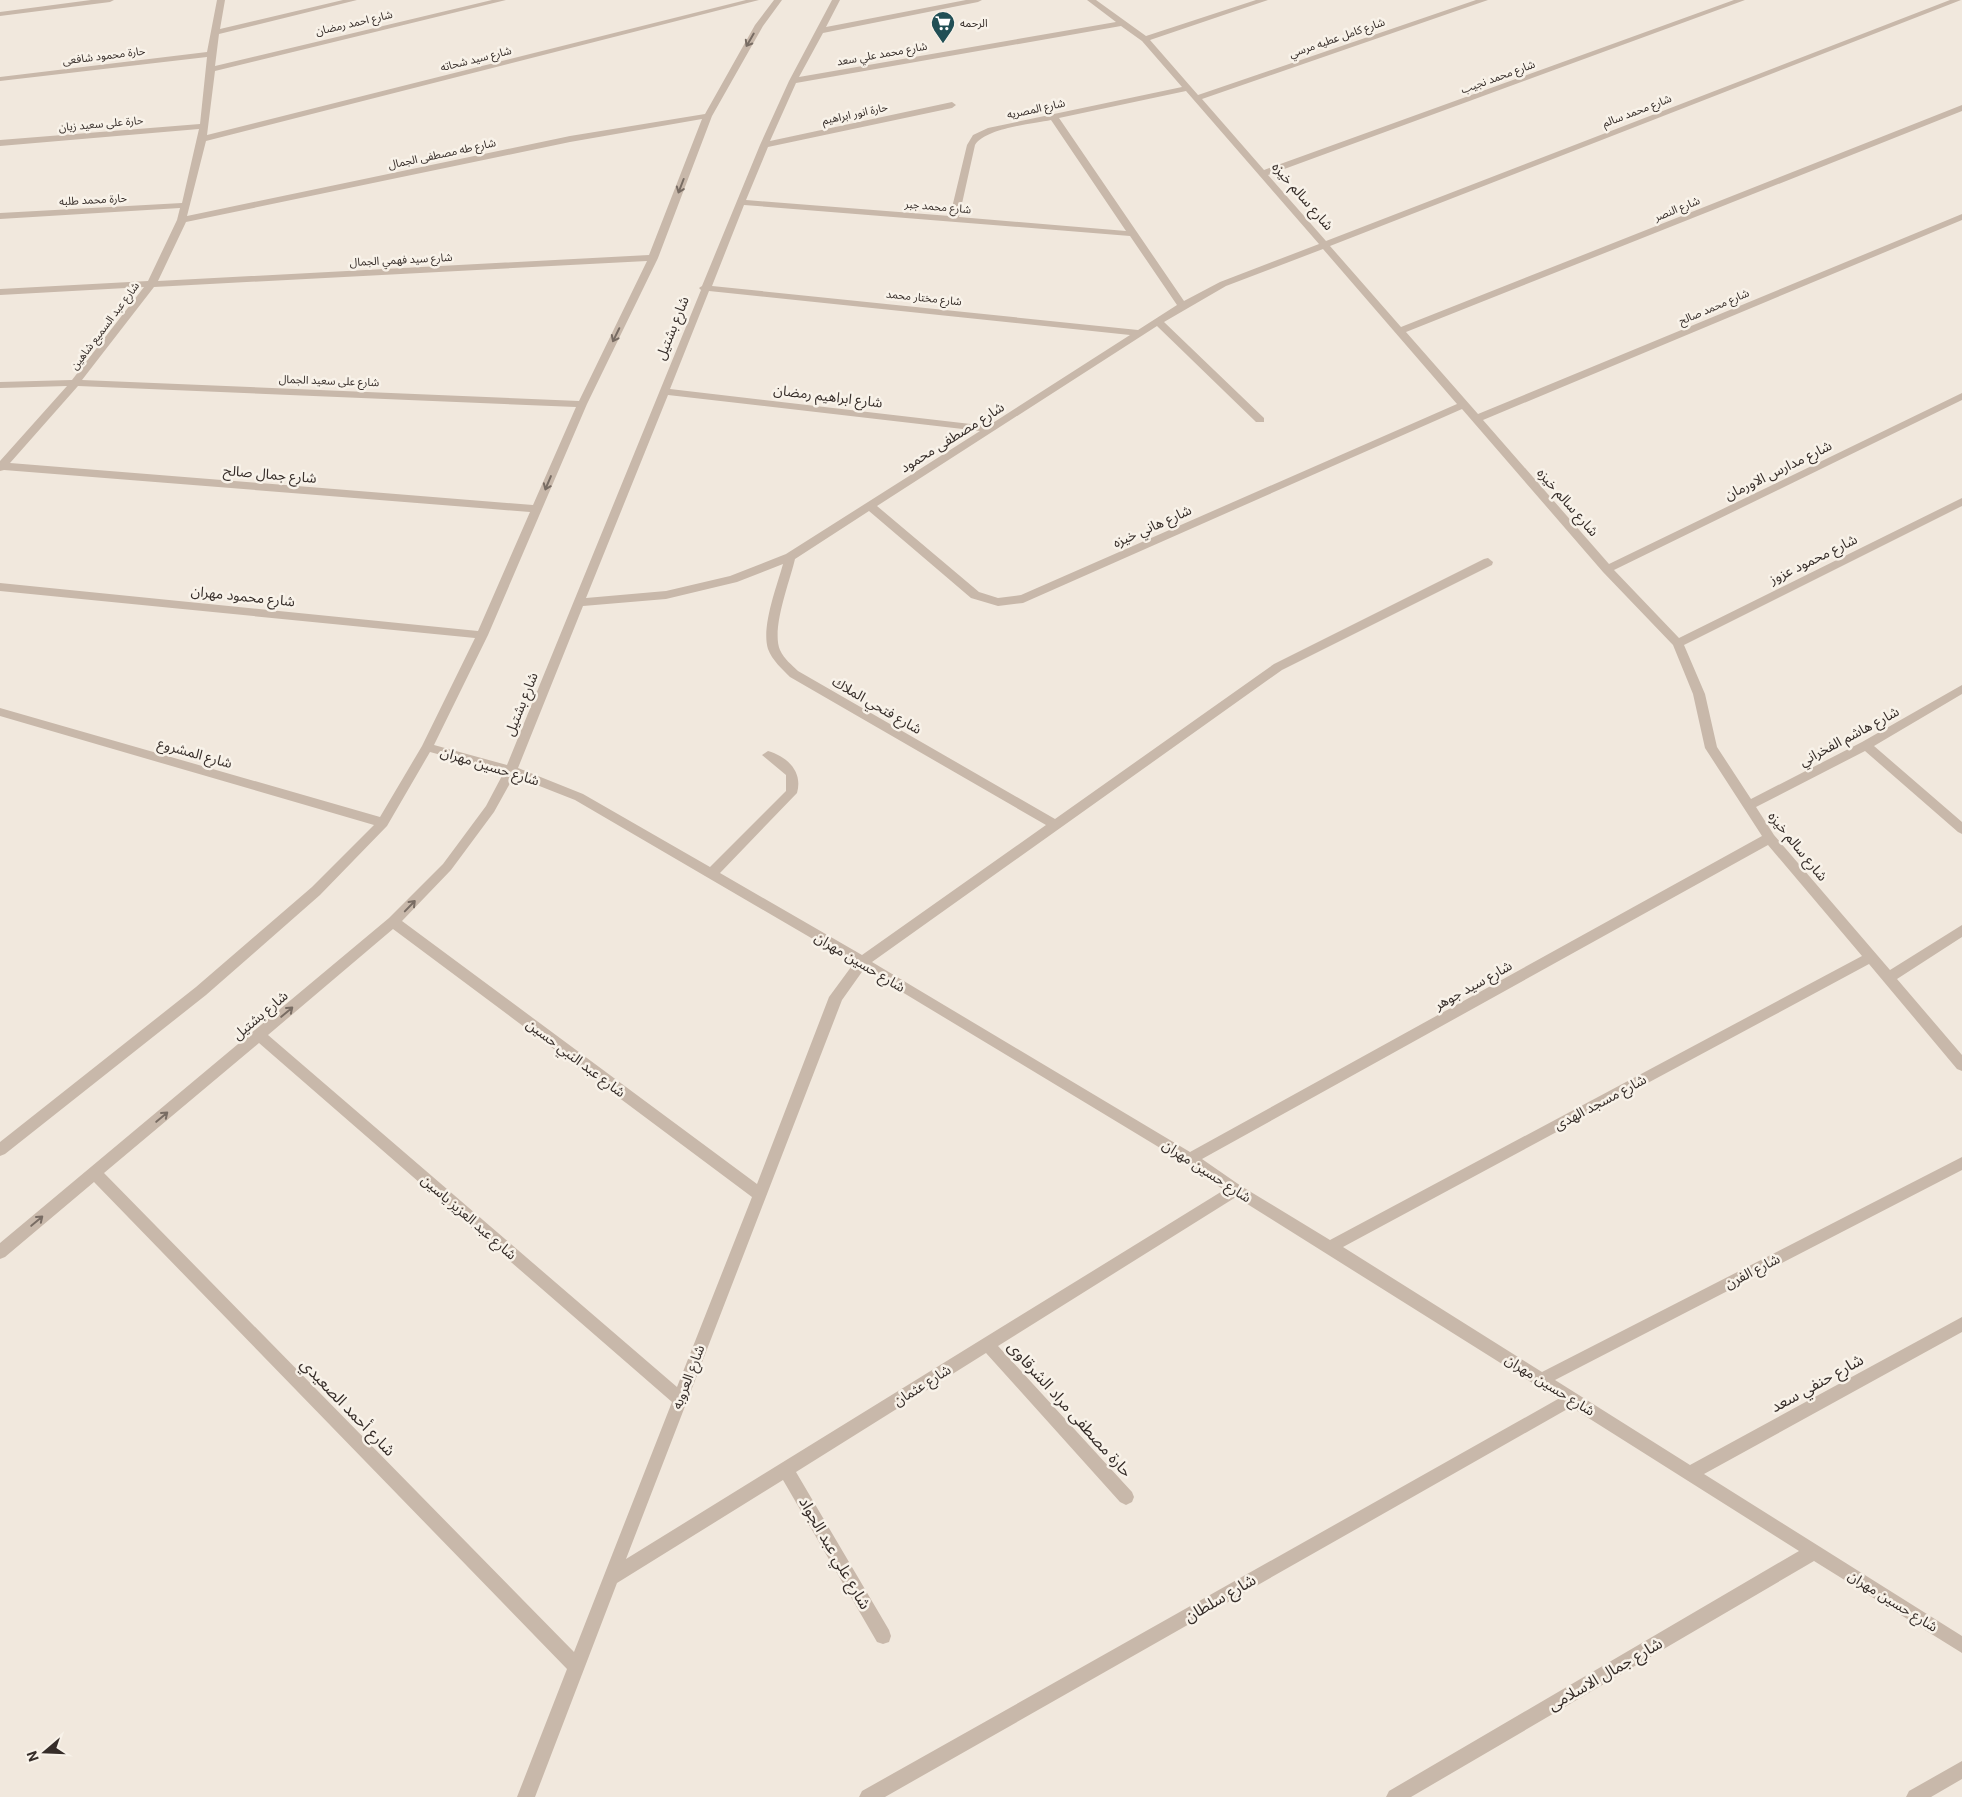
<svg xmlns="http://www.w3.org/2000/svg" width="1962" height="1797" viewBox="0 0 1962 1797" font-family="Roboto,'Noto Sans Arabic',sans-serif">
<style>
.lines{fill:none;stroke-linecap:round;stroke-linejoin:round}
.minor{fill:#c8b8aa;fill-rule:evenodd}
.oneway{stroke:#786c63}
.labels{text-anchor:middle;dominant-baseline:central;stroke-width:5;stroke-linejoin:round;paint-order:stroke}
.far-street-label{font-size:11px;fill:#362d29;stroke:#f8f2e9}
.far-poi-label{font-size:11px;fill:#362d29;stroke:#f8f2e9;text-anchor:start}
.street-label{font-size:14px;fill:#362d29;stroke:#f8f2e9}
.near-street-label{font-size:16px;fill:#362d29;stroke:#f8f2e9}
</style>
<rect width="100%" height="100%" fill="#f1e8dd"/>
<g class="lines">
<path class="minor" d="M91 0H114L110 2 0 16V12Z
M217 0H225L220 29 343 0H357L219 34 215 66 492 0H506L215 71 207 135 746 0H759L206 141 187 216 570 136 705 114 755 25 774 0H782L763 26 712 116 658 258 587 404 488 635 434 745 507 765 701 290 699 288 702 286 760 145 789 81 832 0H840L826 27 966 0H982L978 2 823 33 799 77 1116 22 1087 0H1096L1146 36 1256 0H1268L1150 40 1198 95 1476 0H1488L1202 99 1264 170 1734 0H1745L1268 175 1326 241 1950 0H1961L1330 246 1401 327 1962 105V111L1406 332 1478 414 1962 214V220L1483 420 1609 564 1962 393V400L1614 570 1679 638 1962 498V506L1684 645 1705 694 1717 747 1751 799 1862 742 1962 685V694L1874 746 1962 822V834L1958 832 1865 751 1756 807 1774 835 1890 970 1962 925V937L1897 979 1962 1055V1071L1957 1069 1869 964 1343 1247 1542 1372 1962 1157V1170L1555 1380 1690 1465 1962 1317V1332L1704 1474 1962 1636V1653L1814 1561 1411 1797H1386L1389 1791 1799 1551 1571 1407 885 1797H859L862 1791 1558 1399 1236 1197 998 1346 1132 1492 1134 1497 1132 1502 1126 1505 1120 1502 986 1353 796 1472 889 1630 891 1636 889 1642 883 1644 877 1642 783 1480 617 1583 535 1797H517L567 1669 94 1182 5 1257 0 1259V1243L389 918 443 864 486 806 504 772 430 752 387 826 320 895 206 995 5 1154 0 1156V1142L196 987 312 887 374 825 0 716V708L380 817 422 746 475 638 0 591V583L478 631 530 512 4 470 0 471V461L67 386 0 388V382L72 380 144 287 0 295V289L148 281 177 220 180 208 0 219V213L182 203 199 129 0 146V140L200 124 207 57 0 81V77L207 52ZM1121 26 1142 41 1182 87 988 128 973 135 967 145 950 216 746 200 768 147 952 108 956 105 952 102 770 141 796 83ZM1186 91 1319 244 1220 282 1184 301 1059 118ZM702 119 649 255 158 281 186 222 570 142ZM1051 120 1126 231 959 217 975 145C986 128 1032 124 1051 120ZM744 205 1130 236 1177 305 1138 330 712 286ZM1323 249 1457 404 1021 595 998 598 979 592 877 506 1157 326 1256 422H1264V418L1164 322 1226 286ZM647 261 579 401 82 380 154 287ZM709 291 1130 335 988 426 670 389ZM78 386 576 407 533 505 10 463ZM668 395 980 431 786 554 730 576 666 591 586 598ZM1462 409 1603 572 1673 645 1693 694 1705 748 1762 836 1190 1152 872 962 1282 670 1492 565 1493 562 1488 558 1484 559 1274 664 1055 819 798 671C792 665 784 659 780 650 771 629 790 581 795 559L869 511 971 598 998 606 1023 603ZM783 564C777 586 761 627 768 649 772 660 782 669 790 677L1046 825 862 955 720 873 797 793C803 772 788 757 768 751L762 755 786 775V791L710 867 583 794 518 768 583 606 666 599 737 582ZM514 776 575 800 854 963 829 997 757 1184 402 921 451 870 494 812ZM1768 845 1862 956 1330 1240 1241 1186 1202 1159ZM393 929 752 1197 677 1387 268 1035ZM864 969 1185 1163 1224 1190 626 1559 842 1000ZM259 1043 672 1402 574 1652 104 1173Z
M1962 1761V1779L1931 1797H1906L1909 1791Z"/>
</g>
<defs><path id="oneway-shaft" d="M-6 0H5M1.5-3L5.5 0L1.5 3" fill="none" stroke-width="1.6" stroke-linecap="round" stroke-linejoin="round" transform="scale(1.25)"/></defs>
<g class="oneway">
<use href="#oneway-shaft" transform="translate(750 40) rotate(120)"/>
<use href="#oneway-shaft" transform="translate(681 186) rotate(111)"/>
<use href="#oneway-shaft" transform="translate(616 335) rotate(116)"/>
<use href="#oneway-shaft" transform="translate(548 483) rotate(113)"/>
<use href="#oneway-shaft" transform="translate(410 906) rotate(-46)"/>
<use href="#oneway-shaft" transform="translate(287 1012) rotate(-40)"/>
<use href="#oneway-shaft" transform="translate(162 1117) rotate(-40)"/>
<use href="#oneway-shaft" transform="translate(37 1221) rotate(-40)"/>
</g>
<defs>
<g id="supermarket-pin" transform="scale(1.25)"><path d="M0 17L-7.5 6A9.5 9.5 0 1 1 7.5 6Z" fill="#214f55" stroke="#f8f2e9"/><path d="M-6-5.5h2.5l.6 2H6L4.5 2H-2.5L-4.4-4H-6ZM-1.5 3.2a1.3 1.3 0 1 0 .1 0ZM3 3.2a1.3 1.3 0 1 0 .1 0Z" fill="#fff"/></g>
</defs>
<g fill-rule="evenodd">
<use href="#supermarket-pin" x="943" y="23"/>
</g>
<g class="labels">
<g class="far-street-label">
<text transform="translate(354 23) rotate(-13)">شارع احمد رمضان</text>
<text transform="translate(1337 38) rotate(-19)">شارع كامل عطيه مرسي</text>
<text transform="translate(882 54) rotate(-10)">شارع محمد علي سعد</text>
<text transform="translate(104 56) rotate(-7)">حارة محمود شافعى</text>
<text transform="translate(476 59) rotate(-14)">شارع سيد شحاته</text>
<text transform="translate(1498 77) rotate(-20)">شارع محمد نجيب</text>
<text transform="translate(1036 109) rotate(-12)">شارع المصريه</text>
<text transform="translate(1637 111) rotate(-21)">شارع محمد سالم</text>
<text transform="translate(855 114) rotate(-12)">حارة انور ابراهيم</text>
<text transform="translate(101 124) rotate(-5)">حارة على سعيد زيان</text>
<text transform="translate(442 154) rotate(-12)">شارع طه مصطفى الجمال</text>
<text transform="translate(93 200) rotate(-3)">حارة محمد طلبه</text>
<text transform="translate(938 207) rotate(5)">شارع محمد جبر</text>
<text transform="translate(1677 209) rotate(-22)">شارع النصر</text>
<text transform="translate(401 260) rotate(-3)">شارع سيد فهمي الجمال</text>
<text transform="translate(924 298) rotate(6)">شارع مختار محمد</text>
<text transform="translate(1714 307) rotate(-23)">شارع محمد صالح</text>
<text transform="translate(105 326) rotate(-53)">شارع عبد السميع شاهين</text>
<text transform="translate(329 381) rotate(2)">شارع على سعيد الجمال</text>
</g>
<g class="far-poi-label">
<text x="960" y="23">الرحمه</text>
</g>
<g class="street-label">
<text transform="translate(1303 196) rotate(49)">شارع سالم خيزه</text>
<text transform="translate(672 328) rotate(-68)">شارع بشتيل</text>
<text transform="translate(828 396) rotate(7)">شارع ابراهيم رمضان</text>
<text transform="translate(952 437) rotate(-32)">شارع مصطفى محمود</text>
<text transform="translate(1778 470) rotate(-26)">شارع مدارس الاورمان</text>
<text transform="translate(270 474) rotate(5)">شارع جمال صالح</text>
<text transform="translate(1568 502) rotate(49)">شارع سالم خيزه</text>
<text transform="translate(1152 526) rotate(-24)">شارع هاني خيزه</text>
<text transform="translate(1813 559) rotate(-26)">شارع محمود عزوز</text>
<text transform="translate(243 596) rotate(6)">شارع محمود مهران</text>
<text transform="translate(521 704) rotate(-68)">شارع بشتيل</text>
<text transform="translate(877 705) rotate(30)">شارع فتحي الملاك</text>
<text transform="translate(1849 736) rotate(-28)">شارع هاشم الفخراني</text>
<text transform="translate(195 753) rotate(16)">شارع المشروع</text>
<text transform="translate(490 766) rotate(17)">شارع حسين مهران</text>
<text transform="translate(1798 846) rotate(51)">شارع سالم خيزه</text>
<text transform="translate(860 962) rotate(31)">شارع حسين مهران</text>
<text transform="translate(1473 985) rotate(-29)">شارع سيد جوهر</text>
<text transform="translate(260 1015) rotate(-40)">شارع بشتيل</text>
<text transform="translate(576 1058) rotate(37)">شارع عبد النبي حسين</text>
<text transform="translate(1600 1102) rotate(-28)">شارع مسجد الهدى</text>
<text transform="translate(1207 1171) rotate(33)">شارع حسين مهران</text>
<text transform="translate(469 1217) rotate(41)">شارع عبد العزيز ياسين</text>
<text transform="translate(1752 1271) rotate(-27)">شارع الفرن</text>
<text transform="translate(688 1377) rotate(-69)">شارع العروبه</text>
<text transform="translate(922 1385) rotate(-32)">شارع عثمان</text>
<text transform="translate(1550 1385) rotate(32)">شارع حسين مهران</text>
<text transform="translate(1893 1601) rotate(32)">شارع حسين مهران</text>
</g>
<g class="near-street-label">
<text transform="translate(1817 1383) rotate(-29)">شارع حنفي سعد</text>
<text transform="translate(348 1407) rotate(46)">شارع أحمد الصعيدي</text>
<text transform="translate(1070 1409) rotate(48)">حارة مصطفى مراد الشرقاوى</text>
<text transform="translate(835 1553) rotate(60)">شارع علي عبد الجواد</text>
<text transform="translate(1220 1598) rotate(-30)">شارع سلطان</text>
<text transform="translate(1605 1674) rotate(-30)">شارع جمال الاسلامى</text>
</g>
</g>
<g transform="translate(45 1752) rotate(251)" stroke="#f8f2e9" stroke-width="4" paint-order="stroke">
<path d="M0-4L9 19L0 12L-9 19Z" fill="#362d29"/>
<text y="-8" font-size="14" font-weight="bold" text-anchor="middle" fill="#362d29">N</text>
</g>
</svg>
